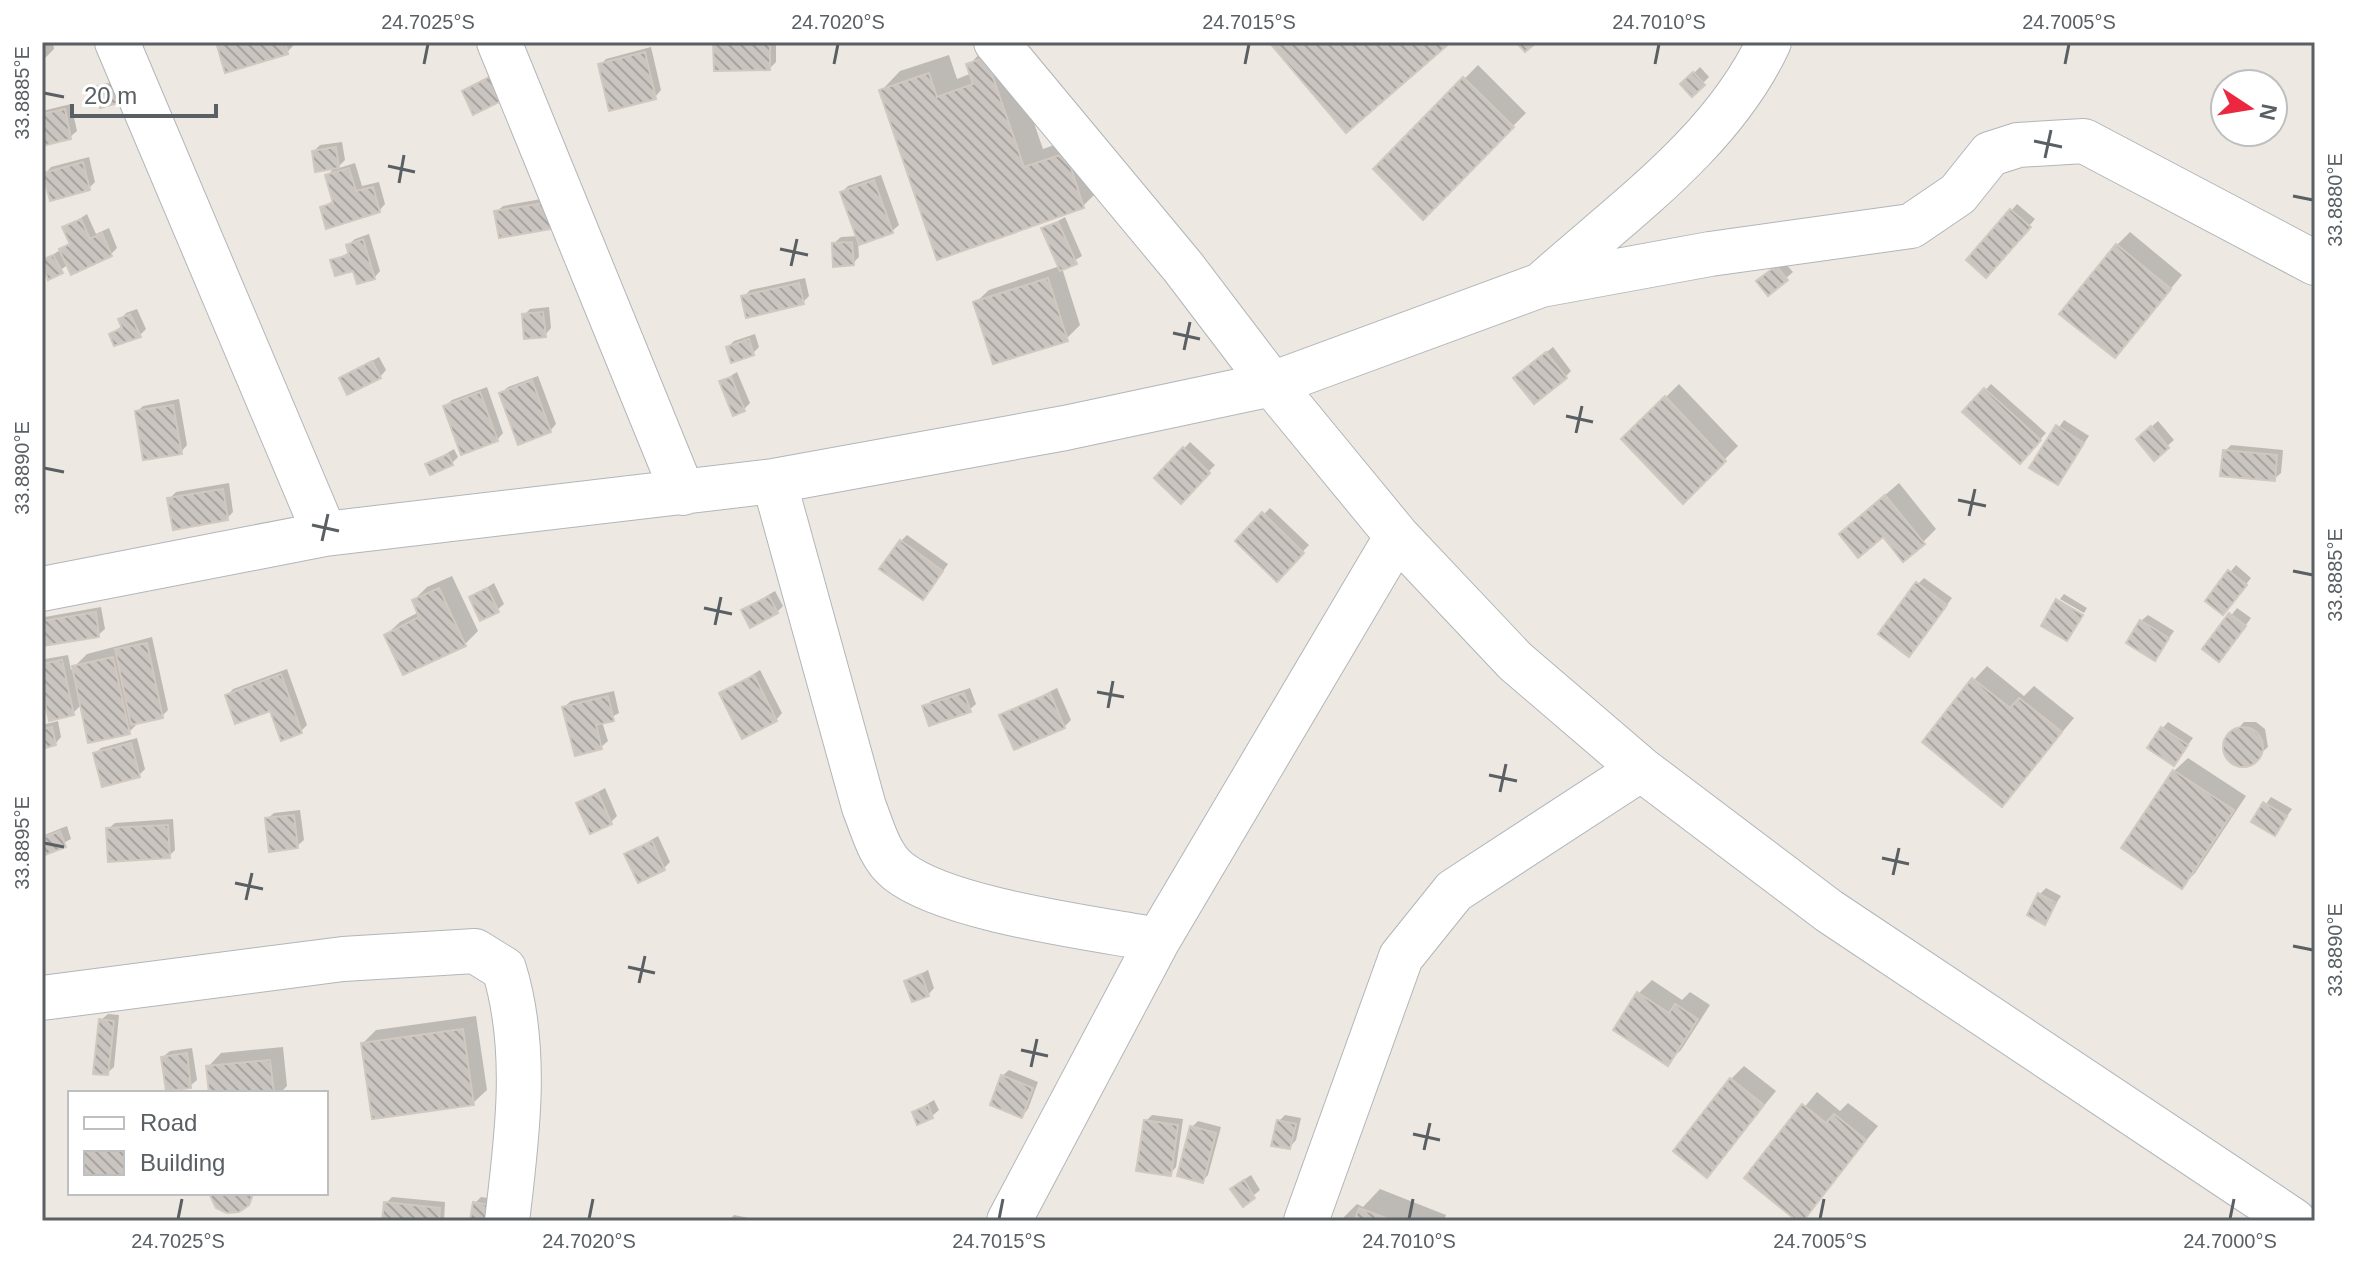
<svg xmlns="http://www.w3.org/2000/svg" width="2357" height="1263" viewBox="0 0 2357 1263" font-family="Arial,sans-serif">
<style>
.shadow{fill:#0003}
.building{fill:url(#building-back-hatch);stroke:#d1c8bf;stroke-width:2}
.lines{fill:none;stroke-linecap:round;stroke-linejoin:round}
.minor-casing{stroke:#b2b6b9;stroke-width:46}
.minor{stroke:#fff;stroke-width:44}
.ticks{fill:none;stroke:#595f62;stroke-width:3}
.neatline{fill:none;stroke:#595f62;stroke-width:3}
.ticks-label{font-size:20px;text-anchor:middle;fill:#595f62}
</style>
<defs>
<pattern id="building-back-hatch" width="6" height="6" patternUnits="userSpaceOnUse" patternTransform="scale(2)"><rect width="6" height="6" fill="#cac5c0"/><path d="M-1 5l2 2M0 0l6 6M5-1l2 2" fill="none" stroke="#a7a39f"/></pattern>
</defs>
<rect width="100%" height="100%" fill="#ede8e1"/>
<path class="shadow" d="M42 42H53L54 49 42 61Z
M219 42H292L293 46 287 52Z
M716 42H776V62L770 68Z
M1006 42 1043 149 1085 134 1103 186 1083 206 881 91 900 71 949 55 957 79 972 73 969 65 988 45Z
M651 47 661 90 655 97 600 65 606 59Z
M1478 65 1526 113 1423 217 1376 169Z
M1700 67 1709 77 1692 94 1683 84Z
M71 104 77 131 70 137 42 144V111Z
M342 142 345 160 336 169 355 163 362 186 379 182 385 204 379 211 322 208 334 200 327 176 336 166 314 151 320 145Z
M89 157 95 182 89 188 45 174 51 167Z
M881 175 899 225 892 231 858 243 859 257 853 263 834 243 841 237 858 236 842 192 848 186Z
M563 195 567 219 496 212 503 206Z
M2017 204 2035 219 1992 269 1969 260Z
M87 214 96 234 109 228 117 248 111 254 69 264 49 278 42 262 72 242 65 228Z
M1065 217 1082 256 1062 268 1080 325 1066 339 975 303 989 290 1060 266 1044 229Z
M2130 232 2182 275 2115 356 2117 245Z
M369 234 380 271 374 278 333 261 350 252 348 245 355 239Z
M1783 261 1793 272 1786 278 1765 276Z
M805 278 809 296 803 302 744 297 750 290Z
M549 307 551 328 545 335 524 315 530 309Z
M137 309 146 329 140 335 111 334 123 325 120 320 126 313Z
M755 334 759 347 753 353 728 347 734 341Z
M1553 347 1571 371 1565 377 1521 372Z
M379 357 386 370 380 377 341 379Z
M737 372 750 403 744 409 721 382Z
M538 376 556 424 550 431 501 393 508 387Z
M1679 384 1738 446 1683 501 1624 439Z
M1991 384 2046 433 2026 455 1965 412Z
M487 387 503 433 497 440 445 406 452 400Z
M179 399 187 445 181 452 137 412 143 406Z
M2064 420 2089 436 2057 482 2032 467Z
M2158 421 2174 440 2154 458 2138 439Z
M1190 442 1215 465 1181 501 1157 478Z
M2231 445 2283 450 2281 473 2274 479 2225 451Z
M454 449 458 457 452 463 427 465Z
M229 483 233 512 227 518 170 498 176 492Z
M1899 483 1936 529 1923 542 1884 534 1855 521Z
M1270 508 1309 545 1277 579 1238 541Z
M907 535 948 564 929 591 901 541Z
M2236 565 2251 578 2229 606 2207 601Z
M452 576 478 631 465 644 386 635 400 622 419 612 414 600 427 587Z
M1924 578 1952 598 1915 648 1918 584Z
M494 583 504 604 497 610 471 598Z
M775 591 783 606 777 612 743 610Z
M2064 594 2087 608 2084 613 2060 599Z
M101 607 105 629 98 635 42 644V620L45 617Z
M2237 608 2251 618 2225 654 2205 649Z
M2148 615 2174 631 2155 658 2141 621Z
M152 637 168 710 162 716 140 721 129 732 82 704 73 713 47 704 42 709V662L45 659 68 655 71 670 87 654Z
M1987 666 2024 696 2034 686 2074 718 2002 804 1974 680Z
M287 669 307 725 301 731 271 708 227 696 233 689Z
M760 670 782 713 776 720 722 694Z
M970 688 976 704 969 710 925 707 931 701Z
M1057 688 1071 720 1064 727 1002 716Z
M614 691 619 713 602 722 608 741 601 747 564 707 571 701Z
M58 721 61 737 55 744 42 746V725Z
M2168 722 2193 738 2174 764 2162 729Z
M2244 722H2256L2265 729 2268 747 2247 765 2235 763 2227 755 2225 743Z
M137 738 145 769 139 775 95 754 101 748Z
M2188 758 2246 796 2195 873 2182 886 2174 771Z
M605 788 617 816 611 822 579 803Z
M2271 797 2292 809 2275 833 2254 821Z
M300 810 304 840 297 846 267 819 274 813Z
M173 819 175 850 169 856 108 829 115 823Z
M67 826 71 839 42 854V836Z
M658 836 670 862 664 868 627 854Z
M2046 888 2061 896 2044 922 2040 894Z
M928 970 934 988 928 995 907 981Z
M1652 980 1682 1000 1690 992 1710 1005 1681 1050 1667 1063 1616 1029 1639 993Z
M108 1014 119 1015 114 1067 107 1073 101 1020Z
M476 1016 487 1090 473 1103 363 1043 376 1030Z
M283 1047 287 1086 280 1093H211L208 1067 221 1053Z
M192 1048 197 1080 190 1086 163 1057 170 1051Z
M1744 1066 1776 1091 1707 1175 1731 1079Z
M1009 1070 1038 1082 1028 1109 1022 1116 1002 1076Z
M1817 1092 1840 1111 1848 1103 1878 1126 1800 1221 1747 1177Z
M934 1100 939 1110 932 1116 914 1112Z
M1152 1115 1183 1119 1176 1167 1170 1174 1146 1121Z
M1285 1115 1301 1118 1296 1140 1290 1147 1279 1121Z
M1198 1121 1221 1127 1208 1175 1202 1181 1192 1127Z
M1251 1175 1260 1190 1243 1204 1239 1183Z
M1380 1189 1446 1215 1444 1221H1340L1357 1204 1363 1207Z
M392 1197 445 1202 444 1221H384L386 1203Z
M481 1197 500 1200 492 1221 472 1219 475 1203Z
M734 1215 764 1221H728Z"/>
<path class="building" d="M216 42H285L288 54 225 73Z
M713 42H770V70L714 71Z
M1269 42H1451L1346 133Z
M1516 42H1537L1525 52Z
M645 52 656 99 609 111 598 64Z
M986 57 1024 167 1066 153 1084 208 937 260 879 90 929 73 937 97 973 84 966 64Z
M1693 72 1705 85 1692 97 1680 84Z
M493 75 505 99 473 115 462 91Z
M1463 77 1514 127 1423 220 1373 169Z
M120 81 125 101 100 108 95 87Z
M65 109 71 139 42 146V114Z
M336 147 339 168 315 172 312 151Z
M83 162 90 190 50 201 43 173Z
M349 168 356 191 373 187 380 212 326 229 320 207 333 203 325 175Z
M874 180 893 233 859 245 840 192Z
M557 201 562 227 499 238 494 211Z
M2010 209 2031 227 1986 278 1966 260Z
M81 219 90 239 102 233 112 256 71 275 59 249 70 244 62 227Z
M1058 222 1077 264 1060 271 1041 228Z
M363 239 375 279 357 284 353 271 335 276 330 260 349 255 346 245Z
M852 242 854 265 833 267 832 243Z
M2116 244 2171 289 2115 358 2059 314Z
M53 255 63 273 48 280 42 260Z
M1776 266 1788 280 1768 296 1756 281Z
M1048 278 1068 341 993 364 973 302Z
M799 283 804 304 746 318 741 296Z
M543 312 546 337 524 339 522 314Z
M130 314 141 337 114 346 109 334 122 328 118 319Z
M749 339 754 355 731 363 726 347Z
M1546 352 1567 378 1534 404 1513 378Z
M372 361 381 378 347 395 339 378Z
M731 377 745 411 733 416 719 381Z
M532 380 551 432 518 445 499 393Z
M1984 388 2041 440 2020 464 1962 412Z
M480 392 498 441 461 455 443 406Z
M1665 396 1726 461 1683 504 1621 439Z
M173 405 182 454 143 460 135 411Z
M2056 425 2084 443 2058 485 2029 468Z
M2151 426 2169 448 2154 461 2136 439Z
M1183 447 1210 473 1181 504 1154 478Z
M2223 450 2277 455 2275 481 2220 476Z
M448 454 453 465 430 475 425 464Z
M223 489 228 520 173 530 167 498Z
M1885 495 1925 544 1903 562 1883 537 1858 558 1839 534Z
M1262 512 1304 553 1277 582 1235 541Z
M900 540 943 571 923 600 879 569Z
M2228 570 2247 585 2223 615 2205 601Z
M1916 582 1947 605 1909 657 1878 634Z
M439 588 466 646 403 675 384 635 419 617 412 600Z
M487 588 499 612 480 621 469 597Z
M769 596 778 613 750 628 741 610Z
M2056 599 2083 615 2067 641 2041 626Z
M96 612 99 637 42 646V621Z
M2229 613 2246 626 2219 662 2202 649Z
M2140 620 2169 638 2155 661 2126 643Z
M147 643 163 718 131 725 115 649Z
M113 657 130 734 88 743 72 666Z
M62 660 74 715 49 721 42 690V664Z
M281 674 302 733 281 741 270 711 235 724 225 695Z
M754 675 777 721 742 739 719 693Z
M1972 678 2010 708 2019 698 2062 732 2002 807 1922 742Z
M964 693 971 712 929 726 922 706Z
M1050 693 1065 728 1014 750 999 715Z
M608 696 614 721 596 725 602 749 575 756 562 707Z
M2223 747a20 20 0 1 1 40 0a20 20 0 1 1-40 0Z
M52 727 56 745 42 749V729Z
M2161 727 2188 745 2174 766 2147 748Z
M131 743 140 777 102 787 93 753Z
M2173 770 2234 810 2182 889 2121 848Z
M598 793 612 824 590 834 576 803Z
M2263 802 2287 816 2275 836 2251 822Z
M294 815 298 848 269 852 265 818Z
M168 825 170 858 108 862 106 828Z
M60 831 66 847 42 856V838Z
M652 841 665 870 638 883 624 854Z
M2038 893 2056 903 2045 925 2027 915Z
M921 974 929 996 912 1002 904 981Z
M1637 992 1669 1013 1675 1004 1698 1019 1668 1066 1613 1030Z
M99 1019 114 1021 108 1075 93 1074Z
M463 1029 474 1105 372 1119 361 1043Z
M187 1053 191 1088 166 1091 161 1057Z
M270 1060 274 1093H209L206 1066Z
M1001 1075 1033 1088 1022 1118 990 1105Z
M1730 1078 1764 1105 1707 1178 1673 1151Z
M1802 1104 1826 1123 1834 1114 1866 1140 1803 1221H1797L1744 1178Z
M928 1105 933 1118 917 1125 912 1112Z
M1144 1120 1178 1125 1171 1176 1136 1171Z
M1277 1120 1296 1124 1290 1149 1271 1146Z
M1190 1126 1216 1133 1203 1183 1177 1176Z
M1244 1180 1255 1198 1243 1207 1230 1189Z
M209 1193H253V1194L249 1205 239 1212 227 1213 216 1208Z
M384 1202 440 1208 439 1221H382Z
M473 1202 495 1206 492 1221 470 1220Z
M1359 1208 1394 1221H1354Z"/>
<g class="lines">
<g class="minor-casing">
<path id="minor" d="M117 42 325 534
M499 42 683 493
M996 42 1183 267 1272 384 1397 536 1515 661 1641 769 1829 911 2294 1221
M1541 285C1623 211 1722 143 1769 42
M774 481 864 807C873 829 879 856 898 871 947 910 1093 928 1158 940
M42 589 325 534 774 481 1065 428 1272 384 1541 285 1710 254 1911 226 1958 194 1990 154 2018 145 2084 141 2315 263
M42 998 343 959 475 951 504 969C529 1049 517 1139 507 1221
M1009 1221 1158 940 1397 536
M1306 1221 1401 957 1454 891 1641 769"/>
</g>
<use href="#minor" class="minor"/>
</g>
<path class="ticks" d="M424 64 428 44M834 64 838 44M1245 64 1249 44M1655 64 1659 44M2065 64 2069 44M44 93 64 97M2034 141 2062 147M2045 158 2051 130M388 166 415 172M399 183 404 155M2293 196 2313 200M780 249 808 255M791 266 797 239M1173 333 1200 339M1184 350 1190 322M1566 416 1593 422M1576 433 1582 406M44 468 64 472M1958 500 1986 506M1969 516 1975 489M312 525 339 531M322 541 328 514M2293 571 2313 575M704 608 732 614M715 625 721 597M1097 692 1124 697M1108 708 1113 681M1489 775 1517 781M1500 792 1506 764M44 843 64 847M1882 858 1909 864M1893 875 1899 848M235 883 263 889M246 900 252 873M2293 946 2313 950M628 967 655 973M639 983 645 956M1021 1050 1048 1056M1031 1067 1037 1039M1413 1134 1440 1140M1424 1150 1430 1123M178 1219 182 1199M589 1219 593 1199M999 1219 1003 1199M1409 1219 1413 1199M1820 1219 1824 1199M2230 1219 2234 1199"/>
<rect width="2357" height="1263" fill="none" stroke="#ffffff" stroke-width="88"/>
<rect x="68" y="1091" width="260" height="104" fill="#ffffff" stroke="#bdbfc0" stroke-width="2"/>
<rect x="84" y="1117" width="40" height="12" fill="#ffffff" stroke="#bdbfc0" stroke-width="2"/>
<text x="140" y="1131" font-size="24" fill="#595f62">Road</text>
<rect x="84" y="1151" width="40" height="24" fill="url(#building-back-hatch)" stroke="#bdbfc0" stroke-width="2"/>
<text x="140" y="1171" font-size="24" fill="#595f62">Building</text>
<g transform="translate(2249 108) rotate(102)"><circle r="38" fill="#ffffff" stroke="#bdbfc0" stroke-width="2"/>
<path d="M0-6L14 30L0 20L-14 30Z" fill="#ec2740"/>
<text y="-12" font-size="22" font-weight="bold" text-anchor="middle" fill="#595f62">N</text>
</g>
<path d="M72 104v12h144v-12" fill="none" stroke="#595f62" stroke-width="4"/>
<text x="84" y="104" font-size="24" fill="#595f62" stroke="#ffffff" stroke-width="6" paint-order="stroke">20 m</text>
<rect x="44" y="44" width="2269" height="1175" class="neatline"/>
<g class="ticks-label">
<text x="428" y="29">24.7025°S</text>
<text x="838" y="29">24.7020°S</text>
<text x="1249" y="29">24.7015°S</text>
<text x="1659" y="29">24.7010°S</text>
<text x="2069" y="29">24.7005°S</text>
<text transform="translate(22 93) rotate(-90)" y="7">33.8885°E</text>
<text transform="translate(2335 200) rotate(-90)" y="7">33.8880°E</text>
<text transform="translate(22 468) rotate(-90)" y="7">33.8890°E</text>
<text transform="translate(2335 575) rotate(-90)" y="7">33.8885°E</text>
<text transform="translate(22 843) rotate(-90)" y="7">33.8895°E</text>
<text transform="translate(2335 950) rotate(-90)" y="7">33.8890°E</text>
<text x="178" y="1248">24.7025°S</text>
<text x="589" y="1248">24.7020°S</text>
<text x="999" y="1248">24.7015°S</text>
<text x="1409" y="1248">24.7010°S</text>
<text x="1820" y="1248">24.7005°S</text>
<text x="2230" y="1248">24.7000°S</text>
</g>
</svg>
